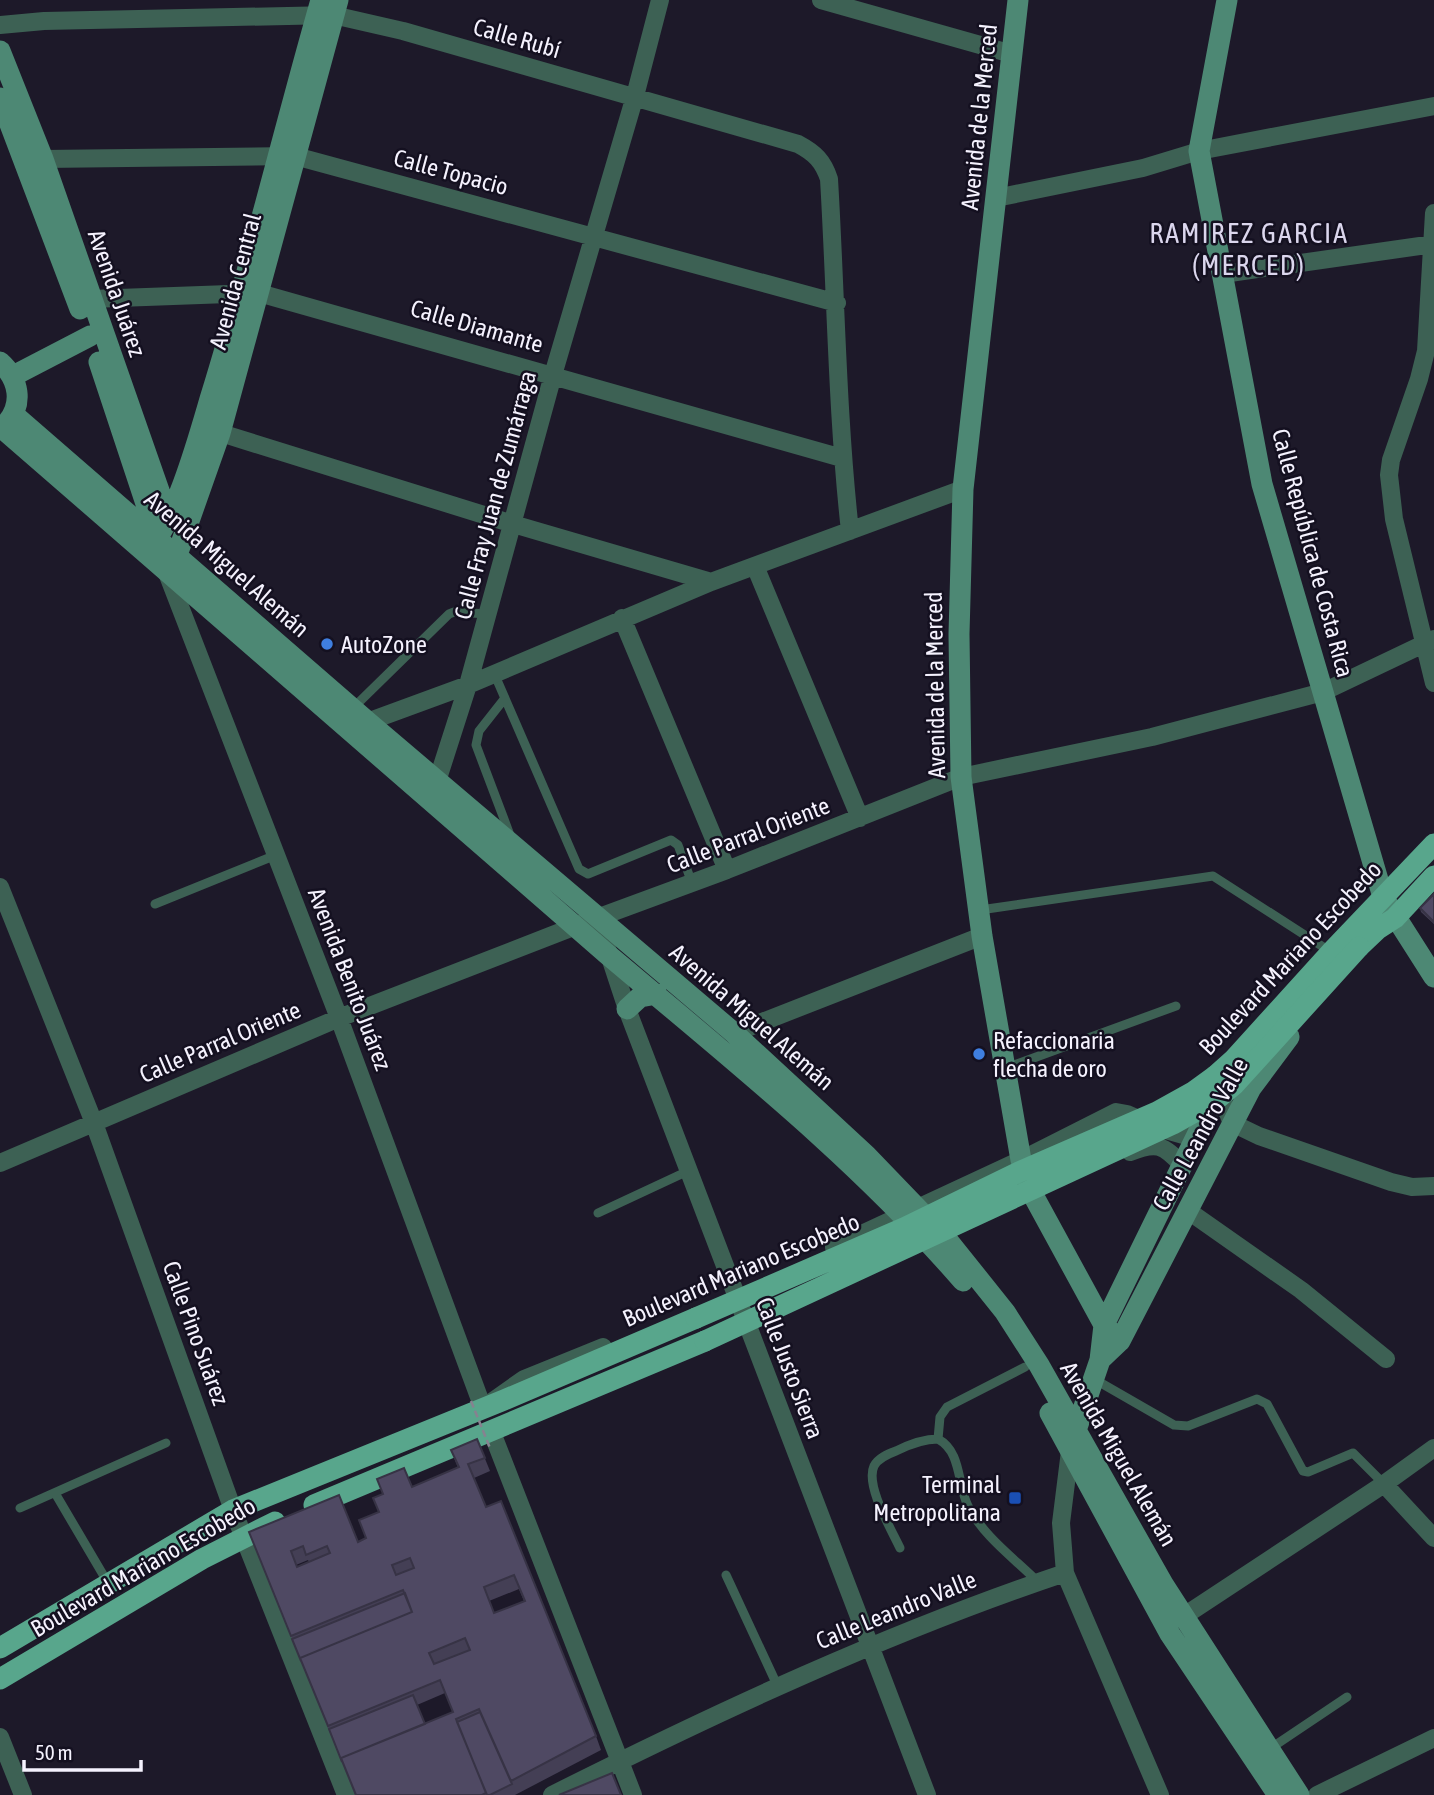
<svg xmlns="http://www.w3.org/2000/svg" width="1434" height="1795" viewBox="0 0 1434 1795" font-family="'Asap Condensed',sans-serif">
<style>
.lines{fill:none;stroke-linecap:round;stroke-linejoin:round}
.lane{stroke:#3d6154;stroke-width:9}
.street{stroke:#3d6154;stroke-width:18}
.secondary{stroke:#4d8874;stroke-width:21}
.primary{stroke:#58a68c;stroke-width:21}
.path-bridge{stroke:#868290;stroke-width:2.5;stroke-dasharray:7 3.5;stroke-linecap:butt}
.primary-bridge{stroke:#58a68c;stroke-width:21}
.wall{fill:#443f55;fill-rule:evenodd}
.building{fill:#4f4963;stroke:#373345;stroke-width:2;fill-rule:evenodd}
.shop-dot{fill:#3f7fe0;stroke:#141020;stroke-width:2.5}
.transit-dot{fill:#1a4fb4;stroke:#141020;stroke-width:2.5}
.labels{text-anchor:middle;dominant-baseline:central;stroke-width:5;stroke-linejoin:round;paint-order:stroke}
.street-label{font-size:24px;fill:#f5f2fe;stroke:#141020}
.poi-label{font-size:24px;fill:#f5f2fe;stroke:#141020;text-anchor:start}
.quarter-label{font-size:28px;letter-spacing:2px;fill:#dbd6ed;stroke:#141020}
</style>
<rect width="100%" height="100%" fill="#1d1929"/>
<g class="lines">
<path class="lane" d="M494 673 579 869 588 874 671 840 678 845 692 883
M505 698 479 731 476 745 510 835
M353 708 449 614 454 612 488 614
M155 904 276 855
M980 910 1213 876 1331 952
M1006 1068 1176 1006
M598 1213 688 1171
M1094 1379 1174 1425 1188 1426 1257 1399 1267 1404 1303 1471 1308 1472 1353 1453 1384 1484
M938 1439 940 1417 947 1407 1025 1367
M55 1493 108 1583
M20 1508 166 1443
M900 1548C891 1529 865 1485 874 1466 878 1458 888 1454 896 1451 910 1444 923 1439 938 1439 962 1452 957 1484 968 1506 984 1537 1014 1558 1038 1582
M726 1575 778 1687
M1271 1748 1347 1697"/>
<path class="street" d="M821 0 1012 54
M0 25 44 21 333 15 403 31 798 144C815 153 823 161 829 179 836 296 837 414 850 531
M43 159 295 156 837 303
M996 198 1143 168 1199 151 1434 106
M1434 213 1426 351 1419 379 1391 460 1389 475 1394 519 1434 683
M1223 274 1434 244
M91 299 259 293 842 458
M208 429 513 524 711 582
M755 566 860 818
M167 573 339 1018 483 1408 524 1379 603 1347
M622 618 727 870
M359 725 468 685 711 582 963 489
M433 794 468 685 553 375 635 96 660 0
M0 887 94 1123 233 1510 346 1795
M597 918 627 1009 927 1795
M734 1033 982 936
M1227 1083 1223 1102 1232 1123 1259 1136 1391 1182 1412 1187 1434 1186
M1130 1152C1156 1142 1163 1144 1182 1165
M0 1163 339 1018 586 922 727 870 961 777 1152 737 1323 692 1434 639
M1187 1210 1301 1290 1386 1359
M834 1247 1021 1160 1116 1112 1127 1114 1159 1128 1194 1138
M491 1430 633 1795
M1070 1451 1061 1523 1065 1573 1160 1795
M1384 1484 1434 1538
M1184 1616 1384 1484 1434 1448
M0 1737 23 1795
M552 1795C717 1712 889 1632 1065 1573
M1317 1795 1434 1738"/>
<path class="secondary" d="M1018 0 963 489 959 634 961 777 982 936 1021 1160 1033 1195 1104 1325 1120 1341
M1227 0 1199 151 1262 484 1383 897 1434 977
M0 51 43 159 170 522
M0 98 80 309
M0 362C19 379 24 404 6 424
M99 362 157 537
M13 376 90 336
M13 414 369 723 734 1033 867 1156 945 1237 1005 1312 1039 1365 1163 1584 1299 1795
M2 428C203 604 404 780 607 954 730 1058 857 1158 963 1281
M148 550C176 520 198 440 210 399 251 267 283 133 321 0
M169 565 177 555 220 433 338 0
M627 1009 640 997 657 994
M1100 1360 1120 1341 1251 1088 1289 1037
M1050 1413 1170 1634 1278 1795
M1073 1439 1100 1360 1104 1325 1218 1092"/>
<path class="primary" d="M1359 947 1378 929 1395 918 1434 876
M1215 1076 1234 1059 1331 952 1434 844
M314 1505 705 1341
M0 1648 233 1510 504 1400 696 1318
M0 1679 202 1559 275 1522"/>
<path class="path-bridge" d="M471 1401 490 1448"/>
<path class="primary-bridge" d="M696 1318 904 1228 1019 1172 1157 1112 1193 1092 1215 1076
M705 1341 1173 1124 1216 1100 1234 1085 1359 947"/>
</g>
<path class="wall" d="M1434 894V924L1421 912 1420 908Z
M477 1439 490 1471 474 1478 486 1507 596 1736 601 1750 515 1795H355L249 1532 358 1542 366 1539 378 1512 412 1487 458 1468 451 1450ZM308 1560 309 1562 297 1567 296 1565ZM519 1589 524 1601 494 1613 489 1601ZM445 1693 453 1712 425 1724 417 1705Z"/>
<path class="building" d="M1434 894V922L1420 908Z
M477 1439 485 1458 468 1464 486 1507 501 1501 596 1736 511 1781 479 1709 456 1719 486 1793 482 1795H356L341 1758 453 1712 440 1680 328 1726 300 1658 412 1612 403 1590 291 1636 249 1532 339 1495 358 1542 366 1538 359 1520 379 1512 373 1498 383 1494 377 1479 404 1468 412 1487 459 1467 451 1450ZM303 1546 306 1555 327 1546 330 1553 297 1567 291 1551ZM410 1558 414 1568 396 1575 392 1565ZM514 1575 525 1601 494 1613 484 1587ZM465 1638 470 1650 434 1664 429 1653Z
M405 1593 412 1612 300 1658 301 1661 292 1639Z
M413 1695 425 1724 341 1758 342 1762 329 1729Z
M480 1712 512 1784 490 1795H487L457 1722Z
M612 1773 621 1795H559Z"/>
<g class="shop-dot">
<circle cx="327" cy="644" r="7"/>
<circle cx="979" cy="1054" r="7"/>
</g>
<rect class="transit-dot" x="1008" y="1491" width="14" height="14" rx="3.5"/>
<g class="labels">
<g class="street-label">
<text transform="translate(517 38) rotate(16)">Calle Rubí</text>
<text transform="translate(979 117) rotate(-84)">Avenida de la Merced</text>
<text transform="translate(451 172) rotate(15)">Calle Topacio</text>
<text transform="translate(235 281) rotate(-75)">Avenida Central</text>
<text transform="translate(117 293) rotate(71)">Avenida Juárez</text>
<text transform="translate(477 326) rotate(16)">Calle Diamante</text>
<text transform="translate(495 495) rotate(-75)">Calle Fray Juan de Zumárraga</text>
<text transform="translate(1313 553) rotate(75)">Calle República de Costa Rica</text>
<text transform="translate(227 564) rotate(41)">Avenida Miguel Alemán</text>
<text transform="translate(935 685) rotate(-91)">Avenida de la Merced</text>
<text transform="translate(748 835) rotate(-21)">Calle Parral Oriente</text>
<text transform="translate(1290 958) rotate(-47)">Boulevard Mariano Escobedo</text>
<text transform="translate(350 979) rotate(69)">Avenida Benito Juárez</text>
<text transform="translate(752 1017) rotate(41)">Avenida Miguel Alemán</text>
<text transform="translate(220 1042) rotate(-23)">Calle Parral Oriente</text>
<text transform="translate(1200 1134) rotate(-61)">Calle Leandro Valle</text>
<text transform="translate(741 1270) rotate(-23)">Boulevard Mariano Escobedo</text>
<text transform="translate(196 1333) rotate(70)">Calle Pino Suárez</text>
<text transform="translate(790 1368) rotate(69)">Calle Justo Sierra</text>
<text transform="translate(1119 1454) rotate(60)">Avenida Miguel Alemán</text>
<text transform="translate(143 1567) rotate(-30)">Boulevard Mariano Escobedo</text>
<text transform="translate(896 1610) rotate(-22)">Calle Leandro Valle</text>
</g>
<g class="poi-label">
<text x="341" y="644">AutoZone</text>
<text x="993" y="1040">Refaccionaria<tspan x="993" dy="28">flecha de oro</tspan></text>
<text x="1001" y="1484" text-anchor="end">Terminal<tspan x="1001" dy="28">Metropolitana</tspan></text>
</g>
<g class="quarter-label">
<text x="1249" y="233">RAMIREZ GARCIA<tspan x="1249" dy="32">(MERCED)</tspan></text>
</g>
</g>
<path d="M24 1760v10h117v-10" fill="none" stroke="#f5f2fe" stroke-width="3.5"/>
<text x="35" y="1760" font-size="21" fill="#f5f2fe" stroke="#141020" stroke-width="5" paint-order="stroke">50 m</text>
</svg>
